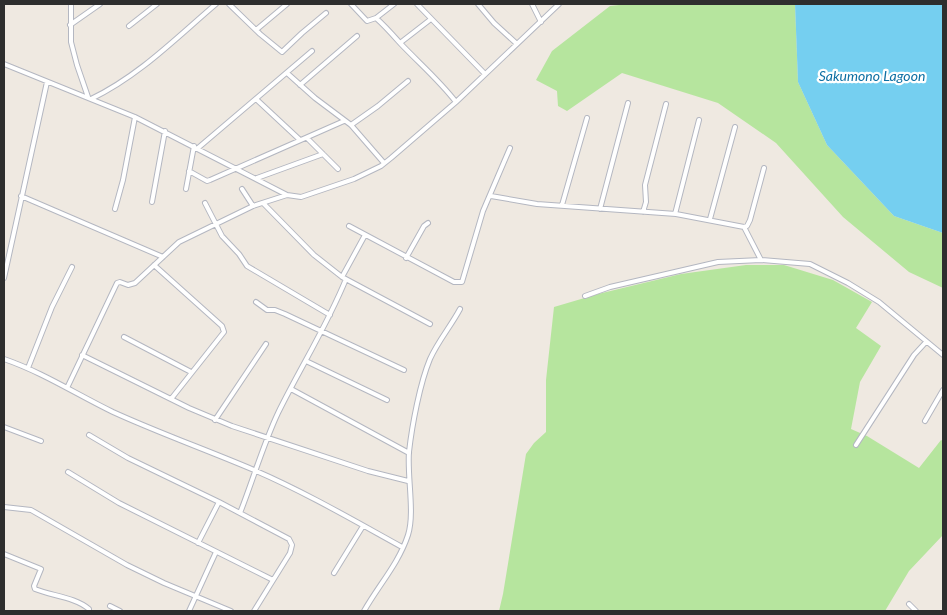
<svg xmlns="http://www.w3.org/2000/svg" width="947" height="615" viewBox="0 0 947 615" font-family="Lato,sans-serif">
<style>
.green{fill:#b6e59e}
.water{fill:#75cff0}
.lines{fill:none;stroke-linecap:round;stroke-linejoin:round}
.minor-casing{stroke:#b4b7c1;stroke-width:6}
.minor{stroke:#fff;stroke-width:4}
.labels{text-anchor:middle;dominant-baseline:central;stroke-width:4.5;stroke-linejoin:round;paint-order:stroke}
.water-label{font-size:14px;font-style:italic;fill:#0d6fa3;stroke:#fff}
</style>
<rect width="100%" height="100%" fill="#efe9e1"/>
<path class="green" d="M628 4H795L798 82 827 145 894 216 943 233V288L909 272 843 217 776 143 718 103 622 73 567 111 558 106 557 91 536 80 552 51 610 6Z
M746 265H784L833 280 872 302 856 328 881 346 860 382 851 429 867 436 919 468 941 440 943 441V535L909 571 885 611H499L503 594 526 454 534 443 546 432V380L554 307 598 294 681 274Z"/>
<path class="water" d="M795 4H943V233L894 216 827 145 798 82Z"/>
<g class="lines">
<g class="minor-casing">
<path id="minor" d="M71 4V42L77 65 88 97
M229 4 260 34 282 52 302 33 326 13
M351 4 367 21 376 18C385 26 392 34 400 43 419 63 439 80 456 102
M417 4 485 74
M478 4 494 23 517 44
M532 4 541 22
M376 18 394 4
M70 25 100 4
M129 26 157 4
M256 30 287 4
M400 43 431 19
M4 64 135 117 287 195 301 197 354 179 381 166 391 158 456 102 559 4
M287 73 315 98 351 125 384 163
M300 85 357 36
M91 99C139 76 176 38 216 4
M256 99 300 140
M351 125 378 106 408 81
M307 138 338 169
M198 148 312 51
M189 171 207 181 210 180 344 121
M257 178 323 154
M186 189 194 146
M242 189 253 206
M21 196 163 257
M491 196 537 204 676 214 744 227 761 260
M152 202 165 131
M205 203 222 236 239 254 247 266 330 315
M263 203 314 255 342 277 430 324
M562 205 587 118
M115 209 123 180 135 117
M600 209 628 103
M643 212 646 202 645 185 666 104
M675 214 699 120
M710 219 735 127
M349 226 454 282H462L483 211 510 148
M744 227 747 226 750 220 764 168
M406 258 424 226 428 223
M154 265 222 326 224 332 171 399
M342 277 365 235
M4 278 47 82
M585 296 610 287 718 262 761 260 810 264 848 283 879 302 943 355
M256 302 267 310H275L285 314 404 370
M124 337 191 372
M82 355 189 408 232 426 368 471 408 481
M4 359C42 372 76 394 113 412 159 433 207 450 254 470 305 492 353 520 402 547
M306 361 387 400
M28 368 52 307 72 267
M67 388 117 283 120 282 128 285 135 283 179 242 253 206 287 195
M291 389 409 453
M215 420 266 344
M925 421 943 390
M4 427 41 441
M89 435 128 458 219 502 289 539 292 545 290 553 254 611
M856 445 914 355 926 342
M68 472 119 503 273 580
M4 507 31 510 127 565 164 583 231 611
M240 513C253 480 263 445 278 413 300 368 327 326 346 279
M198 543 219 502
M4 554 41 569 34 586 35 589C52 596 75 597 89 609V611
M334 573 363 526
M909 604 916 611
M110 606 120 611
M189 611 216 552
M364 611C378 586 399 563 408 535 415 513 407 477 409 452 412 425 420 383 430 359 438 341 451 326 460 309"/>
</g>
<use href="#minor" class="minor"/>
</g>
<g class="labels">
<g class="water-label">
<text x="872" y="75">Sakumono Lagoon</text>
</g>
</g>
<rect width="947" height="615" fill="none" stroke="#2e2e2e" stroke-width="10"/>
</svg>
